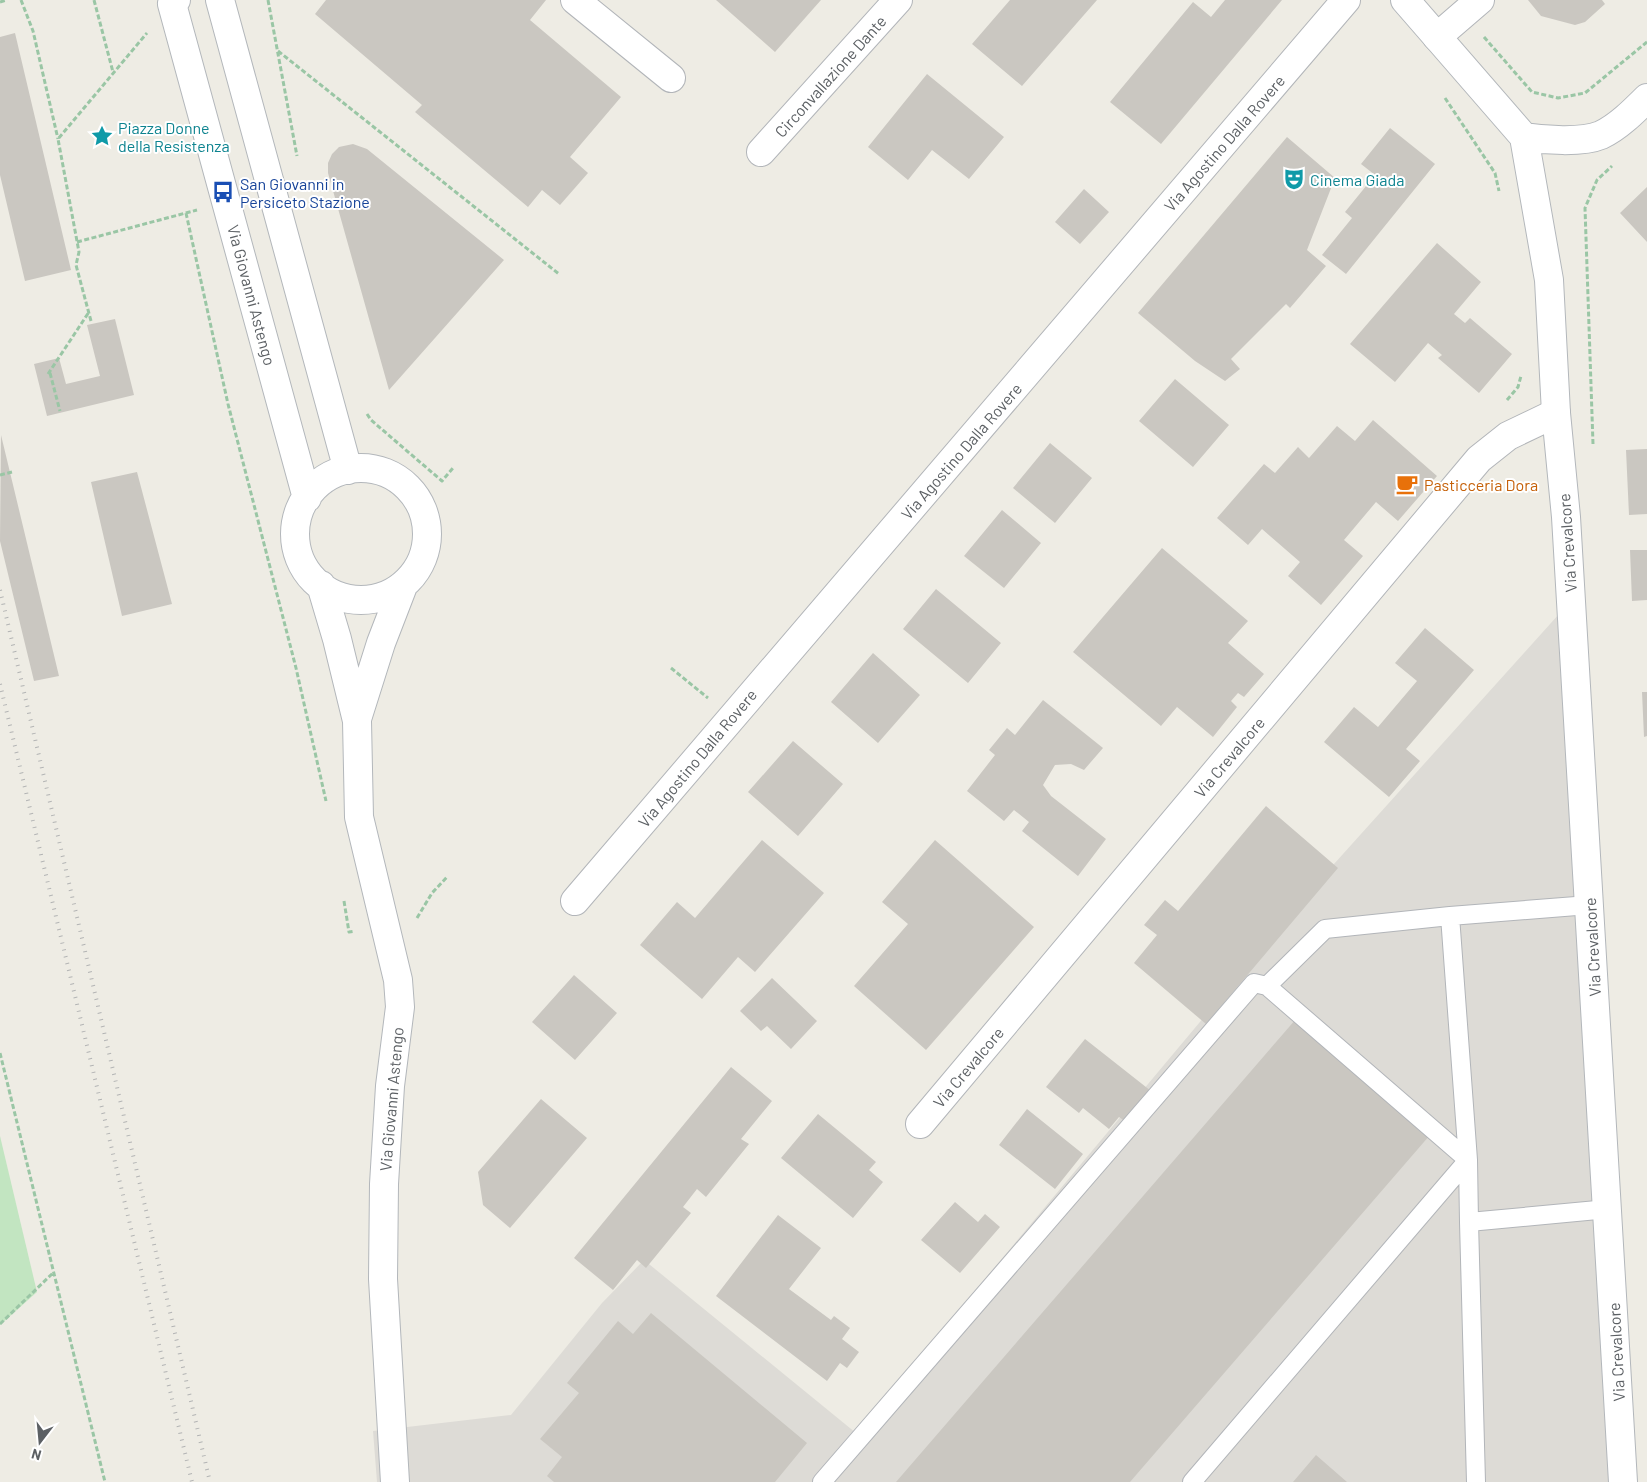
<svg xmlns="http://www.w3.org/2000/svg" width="1647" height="1482" viewBox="0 0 1647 1482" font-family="Barlow,sans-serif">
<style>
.industrial{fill:#dddbd6}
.green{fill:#c2e5c1}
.building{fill:#cac7c1}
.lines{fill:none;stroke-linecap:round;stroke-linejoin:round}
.lane-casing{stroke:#b2b5b9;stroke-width:20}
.street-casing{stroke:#b2b5b9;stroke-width:30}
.secondary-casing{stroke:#b3b7bb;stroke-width:30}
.path{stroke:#9ac6a5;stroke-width:3;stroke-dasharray:5 2.5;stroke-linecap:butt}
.lane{stroke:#fff;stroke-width:18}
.street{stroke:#fff;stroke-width:28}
.secondary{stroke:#fff;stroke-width:28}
.rail{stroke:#b3b4b4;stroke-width:4;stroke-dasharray:1 6;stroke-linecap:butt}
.labels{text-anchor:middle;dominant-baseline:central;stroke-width:4;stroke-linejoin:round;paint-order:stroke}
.street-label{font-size:16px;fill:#5c6064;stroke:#fff}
.culture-label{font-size:16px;fill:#0d838f;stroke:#fff;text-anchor:start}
.transit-label{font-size:16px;fill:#164399;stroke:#fff;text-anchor:start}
.food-label{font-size:16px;fill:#c56008;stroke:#fff;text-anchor:start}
</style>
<rect width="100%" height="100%" fill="#eeece4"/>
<path class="industrial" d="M1577 594 1619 1482H377L373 1431 511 1415 602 1303 644 1260 856 1433 1307 894Z"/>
<path class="green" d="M0 1136 37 1292 0 1325Z"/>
<path class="building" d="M326 0H546L530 20 621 97 570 157 588 173 560 205 542 190 528 207 415 112 422 105 315 14Z
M716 0H821L775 52Z
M1010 0H1097L1022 86 972 44Z
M1225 0H1282L1161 144 1110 102 1193 2 1211 17Z
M1528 0H1602L1605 4 1585 22 1575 25 1541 16Z
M15 33 71 270 25 281 0 175V37Z
M927 74 1004 137 969 179 932 150 908 180 868 147Z
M1390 128 1435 164 1346 274 1322 255 1352 218 1345 212 1375 175 1361 164Z
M1287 137 1335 178 1307 250 1326 266 1290 308 1286 304 1231 359 1240 369 1225 381 1195 361 1138 313Z
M353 144 367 149 504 260 389 390 328 173V163L332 154 339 147Z
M1647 187V242L1620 213Z
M1084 189 1109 212 1080 244 1055 222Z
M1437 243 1481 282 1454 314 1465 323 1470 318 1512 354 1479 393 1438 358 1442 355 1428 343 1395 382 1350 344Z
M115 319 134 395 47 416 34 364 59 358 66 384 100 376 87 325Z
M1175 379 1229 425 1193 467 1139 421Z
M1373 420 1437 476 1398 521 1376 502 1344 540 1363 556 1321 605 1288 576 1300 562 1262 529 1248 545 1217 518 1264 464 1275 473 1298 447 1309 458 1337 426 1355 441Z
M1 435 59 676 34 681 0 541Z
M1050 443 1092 478 1055 523 1013 488Z
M1647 449V514L1629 515 1626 450Z
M137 472 172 604 122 616 91 482Z
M1002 510 1041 543 1004 588 964 556Z
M1162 548 1248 621 1228 643 1264 674 1244 697 1238 693 1231 701 1237 707 1213 737 1177 707 1161 726 1073 652Z
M1630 550H1647V600L1632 601Z
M936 589 1001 643 968 683 903 629Z
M1425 628 1474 670 1406 749 1420 761 1389 797 1324 742 1354 707 1378 727 1417 681 1395 663Z
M873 653 920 695 878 743 831 702Z
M1642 692H1647V736L1644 737Z
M1043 700 1103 748 1084 770 1071 764 1055 765 1043 785 1051 796 1106 839 1078 876 1022 831 1029 822 1014 810 1004 821 967 791 995 755 989 750 1007 728 1015 735Z
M793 741 843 784 798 836 748 792Z
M1266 806 1338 868 1206 1024 1134 963 1157 935 1144 925 1165 900 1178 911Z
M762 840 824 893 755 972 738 957 702 999 640 945 677 902 695 918Z
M935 840 1034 927 926 1050 854 986 908 924 882 902Z
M574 975 617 1013 575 1060 532 1022Z
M772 978 817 1021 791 1049 767 1026 761 1031 740 1011Z
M1296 1019 1430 1135 1130 1482H896Z
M1085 1039 1151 1091 1126 1122 1119 1117 1109 1129 1083 1108 1079 1113 1046 1087Z
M731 1067 772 1101 741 1139 749 1144 706 1197 697 1189 683 1207 691 1213 646 1268 637 1260 613 1290 574 1258Z
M541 1099 587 1138 510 1228 483 1205 478 1172Z
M1027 1109 1083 1154 1055 1189 999 1145Z
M818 1114 876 1162 869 1170 883 1182 853 1218 781 1158Z
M955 1202 978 1222 985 1214 1000 1227 960 1273 921 1240Z
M778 1215 821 1248 789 1289 831 1320 834 1316 850 1328 842 1339 859 1352 847 1368 840 1363 827 1381 716 1296Z
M651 1313 807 1443 775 1482H554L547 1476 562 1457 540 1439 579 1393 567 1383 618 1321 633 1334Z
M1316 1455 1347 1482H1293Z"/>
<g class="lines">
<g class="lane-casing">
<path id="lane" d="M1450 916 1325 929 1267 986 1468 1160 1469 1222
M822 1482 1254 983 1267 986
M1192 1482 1468 1160 1450 916 1589 905
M1476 1482 1469 1222 1608 1209"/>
</g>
<g class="street-casing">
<path id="street" d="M575 0 671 78
M1437 37 1480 0
M761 152 898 0
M575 901 1346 0
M920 1124 1479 459 1508 436 1556 413"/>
</g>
<g class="secondary-casing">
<path id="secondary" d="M176 0 172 4 307 498
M220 0 348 470
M1405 0 1524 137C1544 140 1582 143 1601 135 1618 127 1634 111 1647 98
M1524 137 1549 280 1556 413 1566 517 1623 1482
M295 534a66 66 0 1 1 132 0a66 66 0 1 1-132 0Z
M321 585 337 639 357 721 359 817 398 980 400 1007 390 1086 384 1184 383 1279 395 1482
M357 719 381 643 403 586"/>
</g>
<path class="path" d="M21 0 33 31 58 139
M94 0 113 72
M268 0 297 156
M0 2 7 0
M1484 37 1532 92 1558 98 1585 93 1647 42
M278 51 559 274
M1445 98 1495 173 1499 191
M186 213 228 404 296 668 326 801
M77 242 197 210
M91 321 76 265 79 252 58 139 147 33
M50 373 60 411
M48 374 89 312
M1507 400 1518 387 1521 376
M367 414 371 420 442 481 453 468
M1593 444 1585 208 1597 180 1612 166
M0 475 12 472
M671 668 708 698
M344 901 349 932 355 931
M417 918 432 893 448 876
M0 1053 105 1482
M0 1324 53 1273"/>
<use href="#lane" class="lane"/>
<use href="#street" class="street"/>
<use href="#secondary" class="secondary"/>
<path class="rail" d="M0 590 210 1482
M0 684 192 1482"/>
</g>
<defs>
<g id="sight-bare" transform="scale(1.725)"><path d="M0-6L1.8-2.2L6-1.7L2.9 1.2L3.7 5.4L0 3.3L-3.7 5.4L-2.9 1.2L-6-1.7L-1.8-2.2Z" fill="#0f9aa8" stroke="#fff" stroke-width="2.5" paint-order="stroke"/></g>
<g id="theatre-bare" transform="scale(1.725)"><path d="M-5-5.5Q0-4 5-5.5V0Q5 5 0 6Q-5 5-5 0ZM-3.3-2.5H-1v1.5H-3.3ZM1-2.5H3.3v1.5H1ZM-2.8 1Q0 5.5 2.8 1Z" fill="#0f9aa8" stroke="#fff" stroke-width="2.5" paint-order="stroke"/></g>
<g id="bus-bare" transform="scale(1.725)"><path d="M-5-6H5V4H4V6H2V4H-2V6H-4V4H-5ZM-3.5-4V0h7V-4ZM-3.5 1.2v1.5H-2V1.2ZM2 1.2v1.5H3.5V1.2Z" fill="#1a4fb4" stroke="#fff" stroke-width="2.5" paint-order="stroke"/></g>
<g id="cafe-bare" transform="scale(1.725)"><path d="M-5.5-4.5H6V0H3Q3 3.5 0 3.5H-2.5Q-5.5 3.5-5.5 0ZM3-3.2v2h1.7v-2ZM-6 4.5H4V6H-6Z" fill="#e8710a" stroke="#fff" stroke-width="2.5" paint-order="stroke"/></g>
</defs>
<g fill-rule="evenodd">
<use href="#sight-bare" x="102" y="136"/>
<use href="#theatre-bare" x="1294" y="179"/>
<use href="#bus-bare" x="223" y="192"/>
<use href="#cafe-bare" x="1407" y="484"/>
</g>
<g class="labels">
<g class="street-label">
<text transform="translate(830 76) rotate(-48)">Circonvallazione Dante</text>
<text transform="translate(1224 143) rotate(-49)">Via Agostino Dalla Rovere</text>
<text transform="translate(252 295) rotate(75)">Via Giovanni Astengo</text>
<text transform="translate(961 451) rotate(-49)">Via Agostino Dalla Rovere</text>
<text transform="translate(1567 543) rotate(-94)">Via Crevalcore</text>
<text transform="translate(1229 757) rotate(-50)">Via Crevalcore</text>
<text transform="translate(697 758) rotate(-50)">Via Agostino Dalla Rovere</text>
<text transform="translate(1592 947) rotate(-93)">Via Crevalcore</text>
<text transform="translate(968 1067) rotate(-50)">Via Crevalcore</text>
<text transform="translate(391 1099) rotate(-85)">Via Giovanni Astengo</text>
<text transform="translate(1616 1352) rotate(-93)">Via Crevalcore</text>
</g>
<g class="culture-label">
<text x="118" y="127">Piazza Donne<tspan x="118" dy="18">della Resistenza</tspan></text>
<text x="1310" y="179">Cinema Giada</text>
</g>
<g class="transit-label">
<text x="240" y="183">San Giovanni in<tspan x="240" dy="18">Persiceto Stazione</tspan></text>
</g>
<g class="food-label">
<text x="1424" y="484">Pasticceria Dora</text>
</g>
</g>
<g transform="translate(40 1442) rotate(196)" stroke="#ffffff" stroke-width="4" paint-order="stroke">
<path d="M0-4L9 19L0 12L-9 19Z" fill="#5c6064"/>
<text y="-8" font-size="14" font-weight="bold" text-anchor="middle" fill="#5c6064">N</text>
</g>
</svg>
